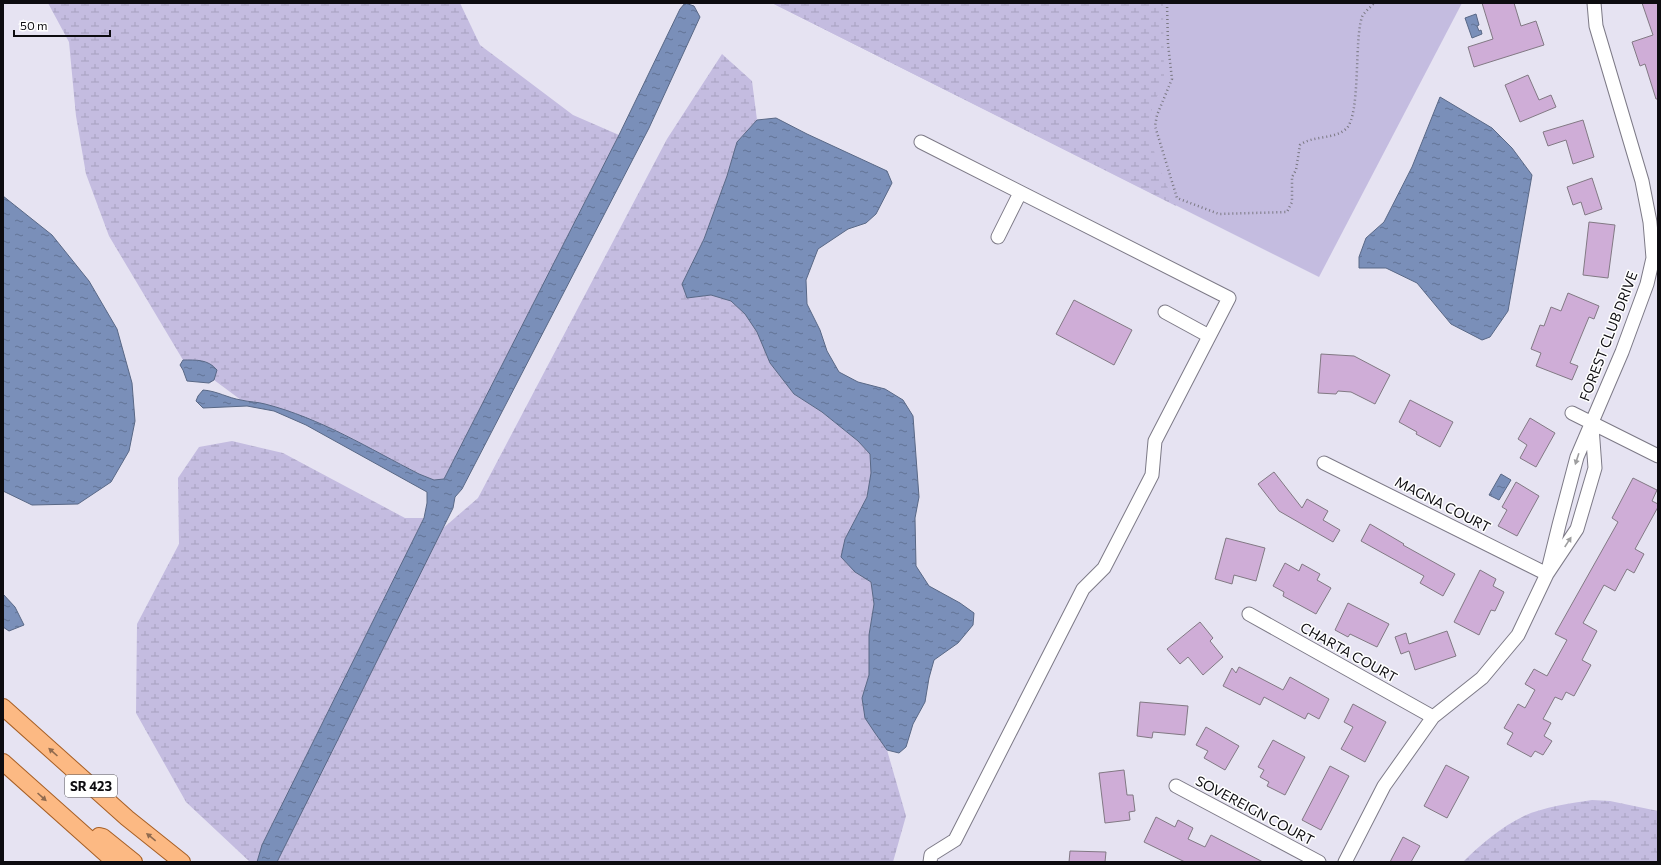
<svg xmlns="http://www.w3.org/2000/svg" width="1661" height="865" viewBox="0 0 1661 865" font-family="Commissioner,sans-serif">
<style>
.green{fill:#c4bce0}
.wetland{fill:url(#wetland-marsh)}
.water{fill:url(#water-ripples);stroke:#596886}
.building{fill:#cfadd7;stroke:#827984}
.lines{fill:none;stroke-linecap:round;stroke-linejoin:round}
.minor-casing{stroke:#7d7a87;stroke-width:15}
.major-casing{stroke:#a75f25;stroke-width:18}
.path{stroke:#7a7882;stroke-width:2.5;stroke-dasharray:1 3;stroke-linecap:butt}
.minor{stroke:#fff;stroke-width:13}
.major{stroke:#fcb983;stroke-width:16}
.oneway{fill:#9e9e9f}
.oneway2{fill:#906b4f}
.labels{text-anchor:middle;dominant-baseline:central;stroke-width:3;stroke-linejoin:round;paint-order:stroke}
.shield{fill:#fff;stroke:#565558;stroke-width:1}
.shield-label{font-size:13px;font-weight:bold;fill:#0d0c10}
.street-label{font-size:14px;fill:#0d0c10;stroke:#fff}
</style>
<defs>
<pattern id="wetland-marsh" width="20" height="14" patternUnits="userSpaceOnUse"><rect width="20" height="14" fill="#c4bce0"/><path d="M1 5h8M5 5V1M11 12h8M15 12V8" fill="none" stroke="#a7a0bf"/></pattern>
<pattern id="water-ripples" width="26" height="14" patternUnits="userSpaceOnUse"><rect width="26" height="14" fill="#7a8fb9"/><path d="M2 4q2-2 4 0t4 0M15 11q2-2 4 0t4 0" fill="none" stroke="#627395"/></pattern>
</defs>
<rect width="100%" height="100%" fill="#e6e3f2"/>
<path class="green" d="M772 3H1462L1319 277Z"/>
<path class="wetland" d="M48 3H460L480 45 573 115 619 135 444 479 434 480 419 474 330 428 297 414 265 404 241 400 214 380 216 370 206 362 183 360 109 236 86 174 76 116 69 42Z
M772 3H1163L1164 76 1161 88 1153 105 1148 124 1152 145 1162 175 1176 206Z
M722 54 752 81 757 120 737 142 727 176 704 239 682 284 687 298 711 295 731 301 745 314 757 332 770 363 794 394 822 412 858 441 870 454 872 473 867 497 845 539 855 572 871 582 874 604 869 635V675L862 698 875 733 887 750 906 816 893 862H277L441 530 478 498 667 139Z
M232 441 283 453 405 518H424L262 845 257 862H250L186 802 136 713 137 624 179 544 178 478 199 447Z
M1592 800 1610 801 1658 811V862H1463C1481 844 1501 827 1524 816 1543 807 1572 803 1592 800Z"/>
<path class="water" d="M685 3 694 6 700 17 649 128 462 489 455 497 453 508 277 862H257L262 845 424 518 427 503V492L306 425 274 411 247 406 203 408 196 401 198 396 203 390C217 391 228 398 241 400 249 402 258 402 265 404 320 418 370 449 419 474L434 480 444 479 619 135 680 9Z
M1476 14 1479 25 1477 26 1479 31 1481 30 1482 34 1472 38 1465 18Z
M1440 97 1492 128 1512 148 1532 175 1508 311 1490 337 1482 340 1451 324 1417 283 1386 268H1359V257L1366 238 1384 222 1412 167Z
M776 118 807 134 887 171 892 183 876 214 866 223 848 229 818 249 806 280 807 304 820 330 827 351 839 372 858 382 885 389 903 400 913 416 919 497 915 518 916 566 929 586 960 603 974 613 973 625 958 643 934 660 929 678 925 702 913 724 906 747 899 753 887 750 875 733 865 718 862 698 869 675V635L874 604 871 582 855 572 841 557 845 539 867 497 871 473 870 454 858 441 822 412 794 394 770 363 757 332 745 314 731 301 711 295 687 298 682 284 704 239 727 176 737 142 757 120Z
M3 196 52 235 89 281 117 329 132 383 135 421 129 451 111 482 78 504 32 505 3 491Z
M183 360C196 360 208 359 217 370L214 380 209 383 187 381 183 370 180 365Z
M1501 474 1511 480 1499 500 1489 495Z
M3 594 15 607 24 625 9 631 3 627Z"/>
<path class="building" d="M1482 3H1514L1521 26 1536 21 1544 45 1474 67 1468 47 1493 39Z
M1642 3H1658V99H1656L1645 64 1640 66 1632 42 1653 35Z
M1528 75 1539 100 1551 95 1556 107 1520 122 1505 85Z
M1583 120 1594 157 1573 164 1566 140 1548 146 1543 132Z
M1592 178 1602 209 1585 215 1581 202 1573 205 1567 187Z
M1589 222 1615 225 1608 278 1583 275Z
M1568 293 1599 306 1594 319 1589 317 1570 363 1578 366 1572 380 1536 366 1541 353 1531 349 1540 325 1544 326 1551 307 1561 311Z
M1074 300 1132 330 1114 365 1056 334Z
M1321 354 1354 356 1390 375 1375 404 1351 392 1338 391 1336 394 1318 393Z
M1410 400 1453 422 1440 447 1416 434 1417 432 1399 422Z
M1530 418 1555 433 1536 467 1520 458 1527 445 1518 439Z
M1274 472 1302 508 1307 499 1328 511 1323 520 1340 530 1333 542 1279 511 1258 484Z
M1633 478 1657 490 1652 501 1658 504V507L1635 549 1644 554 1634 573 1627 569 1615 591 1604 585 1583 623 1597 631 1582 660 1591 665 1574 696 1566 692 1562 700 1555 697 1543 719 1551 723 1544 736 1552 741 1543 755 1535 751 1531 757 1507 744 1513 733 1504 728 1518 704 1525 708 1535 690 1525 684 1534 669 1547 676 1567 640 1555 634 1618 522 1612 518Z
M1516 482 1539 496 1517 536 1498 526 1507 510 1502 507Z
M1370 524 1404 544 1403 545 1455 574 1443 596 1420 583 1424 576 1361 541Z
M1226 538 1265 548 1256 581 1234 575 1232 584 1215 579Z
M1285 563 1299 571 1302 564 1320 574 1317 580 1331 588 1316 614 1283 596 1284 592 1273 586Z
M1480 570 1496 579 1493 586 1504 592 1495 611 1491 610 1479 635 1454 622Z
M1348 603 1389 624 1377 647 1350 634 1348 637 1335 630Z
M1200 622 1213 638 1210 641 1223 657 1203 675 1188 657 1180 664 1167 649Z
M1447 631 1456 656 1415 670 1409 651 1401 654 1395 637 1406 633 1409 644Z
M1239 667 1283 690 1290 677 1329 699 1319 719 1308 713 1305 719 1264 697 1260 705 1223 686 1232 668 1236 673Z
M1140 702 1188 706 1185 735 1153 732 1152 738 1137 736Z
M1353 704 1386 722 1365 762 1341 749 1353 727 1344 722Z
M1206 727 1239 746 1225 770 1204 758 1208 751 1196 745Z
M1273 740 1305 757 1285 795 1267 786 1269 782 1260 777 1264 770 1258 767Z
M1446 765 1469 777 1447 818 1424 806Z
M1330 766 1349 776 1321 830 1302 820Z
M1124 770 1127 795H1133L1135 811 1129 812 1130 820 1105 823 1099 773Z
M1156 817 1175 827 1178 820 1193 828 1188 839 1205 847 1211 835 1263 862H1185L1144 842Z
M1403 837 1420 846 1411 862H1390Z
M1070 851 1106 852 1105 862H1069Z"/>
<g class="lines">
<g class="minor-casing">
<path id="minor" d="M921 142 1229 298 1155 441 1152 475 1104 568 1083 589 955 840 931 855 930 862
M998 237 1020 193
M1165 312 1209 336
M1572 413 1658 456
M1324 463 1547 574
M1547 574 1559 525 1577 457 1622 352 1647 284 1653 258 1650 222 1642 181 1596 26 1594 3
M1249 614 1433 717
M1176 786 1319 862
M1345 862 1384 786 1433 717 1482 678 1518 635 1547 574 1577 529 1595 468 1592 427"/>
</g>
<g class="major-casing">
<path id="major" d="M3 707 127 818 182 862
M3 762 115 862
M99 836 103 837 134 862"/>
</g>
<path class="path" d="M1167 3 1168 44 1172 79 1157 115 1155 126 1177 198 1219 214 1287 212 1292 202V177L1296 170 1300 145C1313 135 1333 140 1346 129 1361 115 1354 40 1362 17 1364 12 1371 7 1374 3"/>
<use href="#minor" class="minor"/>
<use href="#major" class="major"/>
</g>
<defs><path id="oneway-solid" d="M-6-.8H1V-3.2L6.5 0L1 3.2V.8H-6Z"/></defs>
<g class="oneway">
<use href="#oneway-solid" transform="translate(1577 459) rotate(108)"/>
<use href="#oneway-solid" transform="translate(1568 542) rotate(-57)"/>
</g>
<g class="oneway2">
<use href="#oneway-solid" transform="translate(53 752) rotate(-138)"/>
<use href="#oneway-solid" transform="translate(42 797) rotate(42)"/>
<use href="#oneway-solid" transform="translate(151 837) rotate(-141)"/>
</g>
<g class="labels">
<rect class="shield" x="65" y="775" width="52" height="22" rx="3"/>
<g class="shield-label">
<text x="91" y="786">SR 423</text>
</g>
<g class="street-label">
<text transform="translate(1608 336) rotate(-69)">FOREST CLUB DRIVE</text>
<text transform="translate(1443 504) rotate(27)">MAGNA COURT</text>
<text transform="translate(1349 652) rotate(29)">CHARTA COURT</text>
<text transform="translate(1255 810) rotate(28)">SOVEREIGN COURT</text>
</g>
</g>
<rect width="1661" height="865" fill="none" stroke="#0d0c10" stroke-width="8"/>
<path d="M14 30v6h96v-6" fill="none" stroke="#0d0c10" stroke-width="2"/>
<text x="20" y="30" font-size="12" fill="#0d0c10" stroke="#ffffff" stroke-width="3" paint-order="stroke">50 m</text>
</svg>
